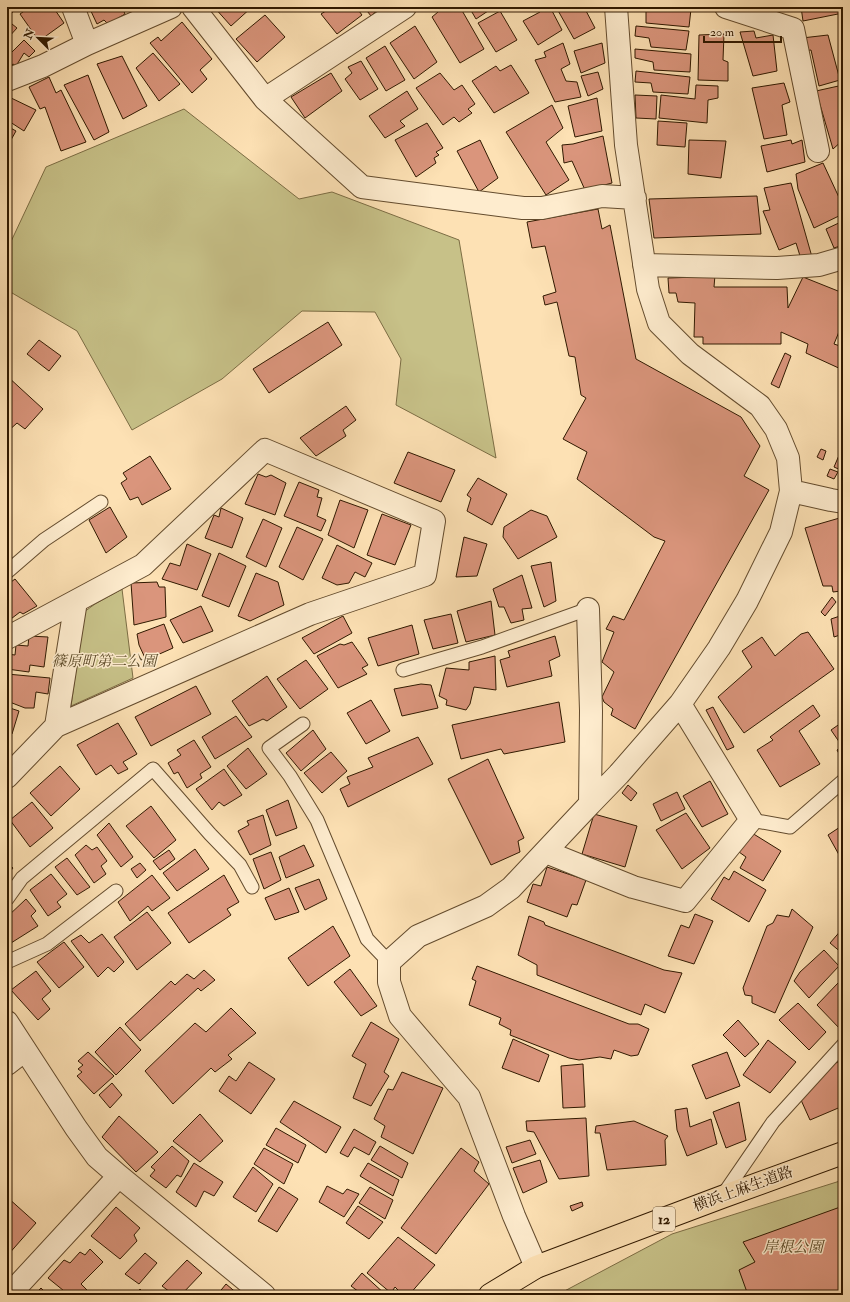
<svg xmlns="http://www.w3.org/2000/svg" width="850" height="1302" viewBox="0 0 850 1302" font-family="'IM FELL Double Pica','Noto Serif JP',serif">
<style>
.green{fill:#c7c188;stroke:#7c6d44}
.building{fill:#da957c;stroke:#301900}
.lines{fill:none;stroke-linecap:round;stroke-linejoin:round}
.lane-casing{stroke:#634b2d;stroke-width:15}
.street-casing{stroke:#634b2d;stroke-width:24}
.primary-casing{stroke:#301900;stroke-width:24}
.lane{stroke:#feecce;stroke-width:13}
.street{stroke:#feecce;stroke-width:22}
.primary{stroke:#fde1b4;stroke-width:22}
.labels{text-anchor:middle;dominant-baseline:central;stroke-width:3;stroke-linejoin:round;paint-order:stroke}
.shield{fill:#feecce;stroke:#6e583e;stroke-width:1}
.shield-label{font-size:14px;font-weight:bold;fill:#301900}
.park-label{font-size:15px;font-style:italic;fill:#5d4b29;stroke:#feecce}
.street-label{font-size:15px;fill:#301900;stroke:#feecce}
</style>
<rect width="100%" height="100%" fill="#fde1b4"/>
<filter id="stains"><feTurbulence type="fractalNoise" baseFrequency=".005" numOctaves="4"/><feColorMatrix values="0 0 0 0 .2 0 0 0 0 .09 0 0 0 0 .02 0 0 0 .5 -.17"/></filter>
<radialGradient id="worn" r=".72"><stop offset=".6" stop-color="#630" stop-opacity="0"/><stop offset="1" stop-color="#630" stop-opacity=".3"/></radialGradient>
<path class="green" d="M184 109 299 199 332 192 459 240 496 458 396 405 401 359 375 312 302 311 222 379 132 430 77 331 7 290V250L46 167Z
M122 589 133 678 71 706 84 612 95 604Z
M843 1180V1295H557L672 1234Z"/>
<path class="building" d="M7 7H15L12 13 7 10Z
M30 7H53L64 23 39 41 20 14Z
M89 7H122L125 14 108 24 104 20 97 24Z
M214 7H252L231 26Z
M332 7H356L362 15 337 34 321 14Z
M364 7H381L371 16Z
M435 7H460L484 49 460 63 432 17 438 12Z
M469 7H494L476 19Z
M536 7H550L562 30 538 45 523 21 540 12Z
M556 7H584L595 28 574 39Z
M646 7 691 9 689 27 646 23Z
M801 7H842L843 13 803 21Z
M500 11 517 40 496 52 478 23Z
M265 15 285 37 257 62 236 39Z
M7 20 17 28 7 39Z
M182 22 212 59 200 70 207 79 192 93 150 43 158 37 161 41Z
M415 26 437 62 414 79 390 43Z
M636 26 689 31 686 50 651 47 649 38 635 36Z
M754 31 756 38 773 35 777 71 753 76 740 32Z
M724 34 723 60 728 62V81L698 80 699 35Z
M828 35 840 80 819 86 811 50 804 51 802 38Z
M24 40 35 51 29 57 24 53 16 66 13 64 7 69V57Z
M563 43 570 64 561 69 566 81 577 82 581 97 555 102 535 60 546 57 544 52Z
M602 43 605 63 581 73 574 51Z
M385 46 405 80 386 91 366 58Z
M635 49 691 54 690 72 654 70 653 62 635 58Z
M153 53 180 84 159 101 136 68Z
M122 56 147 106 123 119 97 64Z
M361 61 378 89 360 100 345 79 352 73 348 67Z
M511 65 529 93 494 113 472 81 496 66 500 71Z
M636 71 690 77 688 94 653 92 651 83 635 82Z
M598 72 603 89 588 96 581 76Z
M331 73 342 91 305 118 291 97Z
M440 73 454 90 462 85 475 104 468 109 472 113 459 122 454 117 443 125 416 88Z
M88 75 109 132 94 140 64 85Z
M49 77 56 93 61 90 86 142 61 151 45 107 40 109 29 87Z
M784 83 790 102 782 105 787 135 764 139 752 88Z
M696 85 718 86V98L708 100 707 123 659 118 661 95 695 99Z
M843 85V140L833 149 816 91Z
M407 91 418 109 400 121 405 126 385 138 369 116Z
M635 95 657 96 656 119 636 118Z
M7 96 36 110 24 131 7 120Z
M597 98 602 131 575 137 568 106Z
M552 105 563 128 546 142 569 180 546 195 506 132Z
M658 121 687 123 685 147 657 145Z
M427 123 443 148 436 152 439 155 434 158 436 163 416 177 395 140Z
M7 126 16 131 7 147Z
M603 136 612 183 585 190 572 161 564 163 562 145 573 144Z
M480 140 498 178 479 192 457 151Z
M689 140 726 141 721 178 688 174Z
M791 140 792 144 802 140 805 162 767 172 761 146Z
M823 163 843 206V214L814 228 798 189 796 174Z
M791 183 812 257 801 259 796 243 779 250 763 211 770 210 764 188Z
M757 196 761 234 654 238 649 199Z
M598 209 602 229 610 225 636 359 741 417 760 446 744 476 769 490 635 729 611 715 613 709 604 702 602 697 614 672 602 662 614 632 606 629 613 616 624 620 665 541 654 537 577 479 587 452 563 439 586 398 581 395 575 357 569 356 557 302 545 305 543 296 556 292 545 246 532 248 527 222Z
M843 221V245L834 248 826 229Z
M699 274 715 275 714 287H787L788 308 803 277 843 293V322L834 344 843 347V370L806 353 808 344 781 332V344H703V337H694L695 303 678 302 676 293H669L668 278 698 277Z
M328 322 342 345 269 393 253 369Z
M39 340 61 356 49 371 27 354Z
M785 353 791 356 779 388 771 384Z
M7 376 43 409 25 429 17 423 7 432Z
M346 406 356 420 343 430 346 436 316 456 300 438Z
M843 446V471L834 467Z
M821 449 826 451 823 460 817 457Z
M408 452 455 470 441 502 394 483Z
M150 456 171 489 142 505 138 497 130 500 121 483 127 479 123 473Z
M830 469 838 472 834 479 827 476Z
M258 474 266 477 271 475 286 483 275 515 245 504Z
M478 478 507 494 492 525 467 511 471 498 467 495Z
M299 482 319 490 317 497 322 498 317 516 326 520 321 531 284 516Z
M340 500 368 510 354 548 328 535Z
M110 507 127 537 106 553 89 520Z
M221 508 243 518 232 548 205 538 214 515 219 517Z
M531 510 547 516 557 537 518 559 503 537 504 527Z
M382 514 411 525 395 565 367 555Z
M843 517V599L841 591 833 592 832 586H823L805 528Z
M263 519 282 528 266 567 246 557Z
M297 527 323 539 303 580 279 567Z
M464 537 487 544 477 576 456 577Z
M187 544 211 554 197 590 162 579 170 563 180 566Z
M337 545 372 563 365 577 355 572 349 583 337 585 322 578Z
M219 553 246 566 229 607 202 596Z
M551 562 556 601 544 607 531 566Z
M256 573 278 582 284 605 250 621 238 616Z
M522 575 532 608 522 609 524 620 511 623 504 607H499L493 589Z
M15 579 37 606 23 614 20 612 7 622V585Z
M157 582 159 587H165L166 617 134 625 131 583Z
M832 597 836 602 825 616 821 612Z
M491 601 495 635 466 642 457 611Z
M201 606 213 631 183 643 170 620Z
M451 614 458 643 433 649 424 620Z
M843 615V634L834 637 831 619Z
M343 616 352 633 314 654 302 638Z
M164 624 173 648 146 660 139 645 137 634Z
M412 625 419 654 378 666 368 638Z
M808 632 834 669 744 733 718 697 752 667 742 651 762 637 775 656 801 634Z
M29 636 48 637 44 667 30 665 29 672 7 669V654L15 655 16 645 28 646Z
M555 636 560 656 549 661 552 676 507 687 500 660 510 657 508 651Z
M352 642 368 665 362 668 367 674 338 688 317 656 340 644 344 645Z
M495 656 496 690 474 687 470 704 466 710 446 705 447 700 439 696 446 668 469 670V662Z
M306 660 328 689 300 709 277 679Z
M7 674 50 678 48 694 36 692 34 708H25L7 701Z
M267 676 287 707 267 721 263 719 249 726 232 701Z
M421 684 431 685 438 708 402 716 394 689Z
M196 686 211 714 151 746 135 717Z
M371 700 390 731 366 744 347 713Z
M559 702 565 742 504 754 501 749 461 759 452 725Z
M813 705 820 716 799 731 820 764 780 787 757 750 773 740 770 737Z
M7 707 19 711 12 734H7Z
M713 707 734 747 727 750 706 710Z
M236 716 252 737 215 759 202 737Z
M118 723 137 754 123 762 128 769 118 774 111 765 96 775 77 745Z
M841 723 843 726V761L837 750 842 746 831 730Z
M313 730 326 749 301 771 286 753Z
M418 737 433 764 348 807 340 789 350 784 347 777 373 767 368 758Z
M194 740 211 767 200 774 202 778 187 788 178 772 174 774 168 763 181 755 177 750Z
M248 748 267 774 246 789 227 766Z
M331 752 347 771 322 793 304 773Z
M488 759 524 838 518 841 520 852 491 865 448 779Z
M60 766 80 789 51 816 30 793Z
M224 769 242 795 224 806 219 802 212 810 196 789Z
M710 781 728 814 702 827 683 796Z
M628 785 637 793 631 801 622 793Z
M677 792 685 809 661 821 653 804Z
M288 800 297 828 276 836 266 810Z
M32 802 53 828 30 847 10 820Z
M151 806 176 840 154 858 126 826Z
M686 813 710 848 682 869 656 830Z
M594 814 637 826 625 867 582 854Z
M263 815 271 845 250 855 238 831 249 825 247 821Z
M109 823 133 857 121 867 97 835Z
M843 825V862L828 835Z
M752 833 781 851 763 881 740 868 746 857 739 852Z
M86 845 92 850 97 847 107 861 101 866 106 874 94 883 75 855Z
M304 845 314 866 286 878 279 857Z
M195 849 209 869 177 891 163 873Z
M169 850 175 859 160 870 153 861Z
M271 852 281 880 264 889 253 859Z
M67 858 90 887 77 895 55 867Z
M7 862 13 868 7 875Z
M140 863 146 870 137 878 131 869Z
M547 867 586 880 577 905 572 904 567 917 527 902 533 884 541 886Z
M734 871 766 890 749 922 711 899 724 877 729 880Z
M51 874 67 894 57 902 61 907 48 916 30 890Z
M152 875 170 898 152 911 148 906 130 921 118 902Z
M224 875 239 902 227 909 231 915 189 943 168 913Z
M319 879 327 899 305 910 295 888Z
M289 888 299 912 275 920 265 898Z
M26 899 36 911 31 916 38 926 11 943 7 937V917Z
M792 909 813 927 775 1013 752 1003V996L745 995 743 988 767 926 773 923 777 915 789 917Z
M147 912 171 943 137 970 114 937Z
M695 914 713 921 694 964 668 956 681 925 689 928Z
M529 916 544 922 545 925 664 970 682 973 665 1013 645 1004 641 1015 537 975V965L518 955Z
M333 926 350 956 308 986 288 958Z
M843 928V954L830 943Z
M102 934 124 962 114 972 108 967 98 977 71 941 81 935 89 943Z
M64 942 84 967 59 988 37 962Z
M824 950 839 966 809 998 794 981 800 972Z
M477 966 629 1024H638L649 1029 638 1055 631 1056 614 1050 611 1059 600 1057 579 1060 569 1058 510 1035 511 1030 499 1024 501 1018 469 1005 476 981 472 979Z
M350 969 377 1006 361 1016 334 982Z
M204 970 215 980 201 991 198 988 140 1041 125 1024 171 981 175 985 187 974 194 979Z
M36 971 51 991 42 999 50 1009 38 1020 11 990Z
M838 983 843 987V1029L841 1030 817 1005Z
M798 1003 826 1032 809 1050 779 1020Z
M231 1008 256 1033 228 1055 232 1059 215 1072 211 1068 173 1104 145 1071 195 1023 206 1032Z
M738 1020 759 1044 745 1057 723 1035Z
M371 1022 399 1039 384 1072 389 1076 371 1106 353 1098 366 1064 352 1056Z
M120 1027 141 1050 116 1075 95 1052Z
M513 1039 549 1055 539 1082 502 1068Z
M768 1040 796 1062 770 1093 743 1075Z
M88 1052 114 1076 94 1094 77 1076 82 1072 78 1069 83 1065 78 1061Z
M727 1052 740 1086 706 1099 692 1065Z
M843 1060V1106L810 1120 801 1100 833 1064Z
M249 1062 275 1079 251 1114 219 1091 229 1076 236 1081Z
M583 1064 585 1107 563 1108 561 1066Z
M402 1072 443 1088 413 1154 381 1137 385 1126 374 1119 388 1089 393 1090Z
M112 1083 122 1095 110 1108 99 1095Z
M294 1101 341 1127 326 1153 280 1122Z
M739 1102 746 1140 726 1148 713 1112Z
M687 1108 690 1127 711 1119 717 1144 687 1156 677 1130 675 1110Z
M200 1114 223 1141 200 1162 173 1141Z
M119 1116 158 1152 136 1172 102 1137Z
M586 1118 589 1176 559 1179 534 1132 527 1131 526 1121Z
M634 1121 668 1136 665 1140 666 1165 607 1170 600 1133H595L596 1126Z
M276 1128 306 1145 298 1163 266 1145Z
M354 1129 376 1142 369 1155 354 1147 348 1157 340 1153Z
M530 1140 536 1154 512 1163 506 1147Z
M172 1146 189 1161 181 1177 177 1175 166 1188 150 1176 155 1170 151 1167Z
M380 1146 408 1163 402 1178 371 1160Z
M264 1148 293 1164 284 1184 254 1164Z
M461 1148 479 1162 474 1171 489 1184 436 1254 401 1228Z
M540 1160 547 1182 523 1193 513 1168Z
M194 1163 223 1182 214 1196 204 1191 196 1207 176 1192Z
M368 1163 399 1180 393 1196 360 1176Z
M253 1167 273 1184 256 1212 233 1197Z
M327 1186 343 1194 347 1189 359 1194 344 1217 319 1202Z
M279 1187 298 1199 277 1232 258 1221Z
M370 1187 393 1200 385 1219 359 1203Z
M7 1197 36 1223 7 1256Z
M582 1202 583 1206 572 1211 570 1206Z
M358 1206 383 1222 369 1239 346 1223Z
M843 1206V1295H748L739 1270 755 1262 743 1242Z
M116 1207 140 1228 134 1235 137 1241 120 1259 91 1236Z
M398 1237 435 1265 409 1295H403L395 1287 391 1293 367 1273Z
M90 1249 103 1262 81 1284 91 1294 90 1295H69L48 1278 64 1260 70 1263 80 1252 85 1255Z
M145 1253 157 1263 139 1284 125 1274Z
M187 1260 202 1273 181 1295H174L162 1286Z
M362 1273 386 1295H363L351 1286Z
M226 1284 239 1295H217Z
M41 1288 48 1295H34Z
M140 1289 146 1295H135Z"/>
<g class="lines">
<g class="lane-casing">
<path id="lane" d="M7 572 44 540 101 502
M403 670 482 647 588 609
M303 724 269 748 290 776 317 820 367 939 389 962
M751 820 790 827 843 781
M7 899 22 878 153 769 210 834 240 865 252 887
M7 962 47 944 116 891
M723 1195 773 1122 843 1045"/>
</g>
<g class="street-casing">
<path id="street" d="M73 7 87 44
M193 7 265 99 362 187 523 208H542L602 196 635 198
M726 7 793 29 818 151
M7 80 43 66 87 44 171 7
M265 99 405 7
M644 265 777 268 819 265 843 258
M791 491 831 500 843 502
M7 638 143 565 265 450 434 521 425 575 310 614 56 726 7 777
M56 726 76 601
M590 804 619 774 680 704 719 648 747 601 781 532 791 491 788 458 776 429 760 406 690 354 659 323 648 289 626 145 616 7
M546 852 633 887 685 901 751 820 680 704
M7 1022 76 1128 97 1157 119 1176 264 1295
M7 1064 25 1050
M536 1267 514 1216 469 1097 400 1016 389 982V962L418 936 486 906 511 888 590 804 591 711 588 609
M9 1295 119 1176"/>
</g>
<g class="primary-casing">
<path id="primary" d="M490 1295 536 1267 722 1197 843 1153"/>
</g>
<use href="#lane" class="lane"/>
<use href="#street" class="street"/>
<use href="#primary" class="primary"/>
</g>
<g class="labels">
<rect class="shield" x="653" y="1207" width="22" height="24" rx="3"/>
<g class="shield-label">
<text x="664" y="1219">12</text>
</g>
<g class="park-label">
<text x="104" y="661">篠原町第二公園</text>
<text x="793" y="1247">岸根公園</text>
</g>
<g class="street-label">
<text transform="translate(743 1189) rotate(-20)">横浜上麻生道路</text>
</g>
</g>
<rect width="850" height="1302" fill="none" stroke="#fde1b4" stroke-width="24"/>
<rect x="8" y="8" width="834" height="1286" fill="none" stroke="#301900" stroke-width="2"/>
<rect x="12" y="12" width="826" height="1278" fill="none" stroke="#301900"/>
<g transform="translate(38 38) rotate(294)" stroke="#feecce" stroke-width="3" paint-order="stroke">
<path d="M0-3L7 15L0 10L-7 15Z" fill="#301900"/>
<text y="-6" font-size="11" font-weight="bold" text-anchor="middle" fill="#301900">N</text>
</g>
<path d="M704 36v6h77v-6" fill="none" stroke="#301900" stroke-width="2"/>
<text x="710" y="36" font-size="12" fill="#301900" stroke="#feecce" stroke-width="3" paint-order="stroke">20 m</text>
<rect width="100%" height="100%" filter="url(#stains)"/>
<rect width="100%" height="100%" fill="url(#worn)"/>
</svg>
